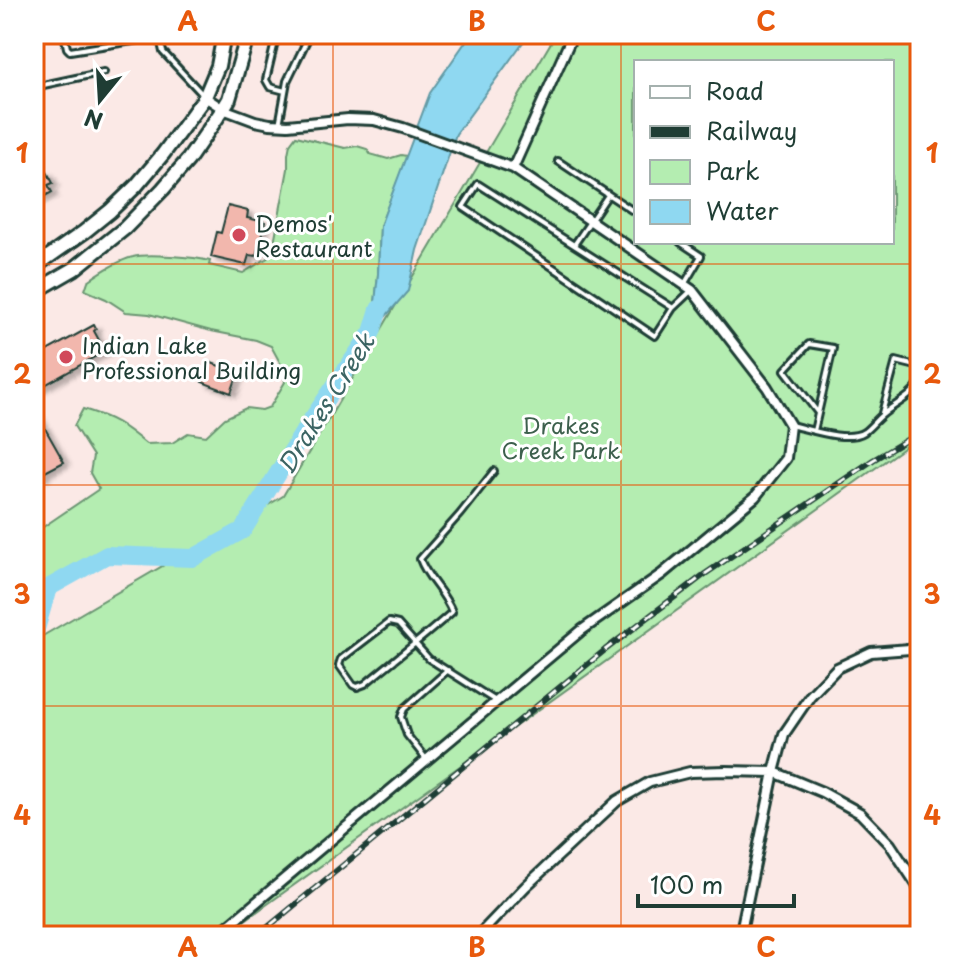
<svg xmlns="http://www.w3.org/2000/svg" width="954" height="970" viewBox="0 0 954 970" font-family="'Playpen Sans',sans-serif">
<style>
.green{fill:#b4edb1;stroke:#6a9572;stroke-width:2;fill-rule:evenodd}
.water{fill:#8fd8f1;stroke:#629aa5;stroke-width:2}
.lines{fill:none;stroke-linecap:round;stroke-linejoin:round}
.river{stroke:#8fd8f1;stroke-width:18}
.building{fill:#f2b7ad;stroke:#1f3d34;stroke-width:2;filter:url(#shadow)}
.lane-casing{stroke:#1f3d34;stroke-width:10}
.street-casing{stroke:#1f3d34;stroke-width:14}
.secondary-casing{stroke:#1f3d34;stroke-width:18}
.lane{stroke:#fff;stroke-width:4}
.street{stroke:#fff;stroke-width:8}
.secondary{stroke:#fff;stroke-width:12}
.rail-casing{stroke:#1f3d34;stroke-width:6}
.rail{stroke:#fff;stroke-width:3;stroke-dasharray:9;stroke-linecap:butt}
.grid{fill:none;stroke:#e8590c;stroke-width:2;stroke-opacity:0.55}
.poi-dot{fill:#d1495b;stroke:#fff;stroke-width:3}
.labels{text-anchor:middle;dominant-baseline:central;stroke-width:6;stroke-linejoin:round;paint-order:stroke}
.poi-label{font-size:22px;fill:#1f3d34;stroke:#fff;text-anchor:start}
.park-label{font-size:22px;fill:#3d604d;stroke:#fff}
.water-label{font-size:24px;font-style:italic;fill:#3b6463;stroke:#fff}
.neatline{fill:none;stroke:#e8590c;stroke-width:3}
.grid-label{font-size:26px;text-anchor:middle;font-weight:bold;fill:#e8590c}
</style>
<defs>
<filter id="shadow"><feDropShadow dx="5.5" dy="3.5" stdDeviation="2" flood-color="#0004"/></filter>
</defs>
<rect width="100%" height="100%" fill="#fbe9e6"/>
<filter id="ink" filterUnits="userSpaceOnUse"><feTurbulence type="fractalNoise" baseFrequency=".0125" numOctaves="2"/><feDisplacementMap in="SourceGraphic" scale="16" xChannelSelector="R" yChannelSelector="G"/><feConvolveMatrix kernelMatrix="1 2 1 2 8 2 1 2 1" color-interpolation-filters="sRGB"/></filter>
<g filter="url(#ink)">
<path class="green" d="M556 34H920V436L223 936H34V641L176 558 107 555 48 588 34 593V525L43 527 99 489 90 473 93 456 74 426 83 409C113 418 122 424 146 444L172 443 188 433 206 436 225 418 246 408 262 410 270 407 285 382 283 368 271 346 256 340 211 331 149 314 126 312 106 299 85 290 88 281C102 271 117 261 133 257 146 253 195 257 210 261L209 265 243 273 269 257 272 253 288 169V154L290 144 296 136 345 148 357 146 367 149 370 154 388 159 401 155 407 156 380 226 378 274 372 332 308 425 255 513 283 496ZM636 62H892V242H636Z"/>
<path class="water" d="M471 34H529L456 134 417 250 408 291 372 332 378 274 380 226 430 93Z"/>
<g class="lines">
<path class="river" d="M34 636 48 588 107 555 193 558 243 530 308 425 372 332 379 309"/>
</g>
<path class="building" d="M38 168 42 175 47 172 53 183 48 185 52 192 34 202V171Z
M228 206 248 211 247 218 265 222 256 256 249 255 246 265 211 257 217 232 221 233Z
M94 325 96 329 94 331 105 351 34 391V358Z
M209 362 238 373 231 393 202 382Z
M34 409 64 462 43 473 44 476 40 478 34 467Z"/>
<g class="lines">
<g class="lane-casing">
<path id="lane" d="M64 34 67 48 70 51 177 34
M159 34 163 52 203 95
M34 87 104 72
M285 91 270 87 266 80 275 42C284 35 294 39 305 41
M279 125 287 81 310 34
M558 161 636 213
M680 242 701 256 685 283
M574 245 608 195
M673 308 478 184 463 207 655 336 673 308 692 290
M882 413 896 361 920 367
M790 425C809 429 847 443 864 432 872 426 878 417 887 411 899 402 912 396 920 383
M814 431 833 348 809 344 785 370 818 413
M494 471 460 514 420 559C427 579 445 592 452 612 424 637 394 660 365 684L357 687 353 685 339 665 341 659 389 622 398 624 429 659 494 700
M426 759 407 735 401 717 404 709 448 670"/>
</g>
<g class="street-casing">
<path id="street" d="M205 97 223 109 255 121 270 124 288 125 348 119 374 120 403 128 513 168 692 290 767 387 790 425 786 458 755 497 662 574 582 630 216 936
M513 168 573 34
M478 936 526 886 617 801 650 782 690 772 726 771 774 772 822 792 860 813 890 844 917 885 920 893
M740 936 774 772 784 734 810 696 837 668 871 652 910 649 920 652"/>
</g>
<g class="secondary-casing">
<path id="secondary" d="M34 267 84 232 110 211 136 186 163 154 205 97 218 66 224 34
M34 292 74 269 125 228 163 189 188 160 223 109 229 99 248 34"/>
</g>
<use href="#lane" class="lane"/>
<use href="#street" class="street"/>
<use href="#secondary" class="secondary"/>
<g class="rail-casing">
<path id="rail" d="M257 936 605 650 705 574 873 460 920 432"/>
</g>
<use href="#rail" class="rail"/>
</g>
</g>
<path class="grid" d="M333 34V936M621 34V936M34 264H920M34 485H920M34 706H920"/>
<g class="poi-dot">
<circle cx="239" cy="235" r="8"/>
<circle cx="66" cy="357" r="8"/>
</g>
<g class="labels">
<g class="poi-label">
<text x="255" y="222">Demos'<tspan x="255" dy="25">Restaurant</tspan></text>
<text x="82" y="344">Indian Lake<tspan x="82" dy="25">Professional Building</tspan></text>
</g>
<g class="park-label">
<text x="561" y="424">Drakes<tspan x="561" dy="25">Creek Park</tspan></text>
</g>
<g class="water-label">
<text transform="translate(325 403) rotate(-58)">Drakes Creek</text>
</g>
</g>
<rect width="954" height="970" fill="none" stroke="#fff" stroke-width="88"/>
<rect x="634" y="60" width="260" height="184" fill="#ffffff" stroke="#a5b1ae" stroke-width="2"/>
<rect x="650" y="86" width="40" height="12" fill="#ffffff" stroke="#a5b1ae" stroke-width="2"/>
<text x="706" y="100" font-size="24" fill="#1f3d34">Road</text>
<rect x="650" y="126" width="40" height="12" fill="#1f3d34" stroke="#a5b1ae" stroke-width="2"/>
<text x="706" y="140" font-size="24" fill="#1f3d34">Railway</text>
<rect x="650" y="160" width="40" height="24" fill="#b4edb1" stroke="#a5b1ae" stroke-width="2"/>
<text x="706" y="180" font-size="24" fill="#1f3d34">Park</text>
<rect x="650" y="200" width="40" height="24" fill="#8fd8f1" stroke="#a5b1ae" stroke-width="2"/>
<text x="706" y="220" font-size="24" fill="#1f3d34">Water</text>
<g transform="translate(100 100) rotate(198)" stroke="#ffffff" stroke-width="6" paint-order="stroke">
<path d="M0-6L14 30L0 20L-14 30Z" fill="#1f3d34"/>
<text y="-12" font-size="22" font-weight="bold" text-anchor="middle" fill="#1f3d34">N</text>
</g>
<path d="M638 894v12h156v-12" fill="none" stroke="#1f3d34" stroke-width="4"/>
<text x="650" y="894" font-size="24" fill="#1f3d34" stroke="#ffffff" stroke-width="6" paint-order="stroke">100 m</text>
<rect x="44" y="44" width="866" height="882" class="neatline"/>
<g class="grid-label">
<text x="188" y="31">A</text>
<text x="477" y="31">B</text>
<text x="766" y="31">C</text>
<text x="22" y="163">1</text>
<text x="932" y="163">1</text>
<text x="22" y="384">2</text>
<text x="932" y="384">2</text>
<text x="22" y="604">3</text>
<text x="932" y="604">3</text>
<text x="22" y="825">4</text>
<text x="932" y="825">4</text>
<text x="188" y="957">A</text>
<text x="477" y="957">B</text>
<text x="766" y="957">C</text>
</g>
</svg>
